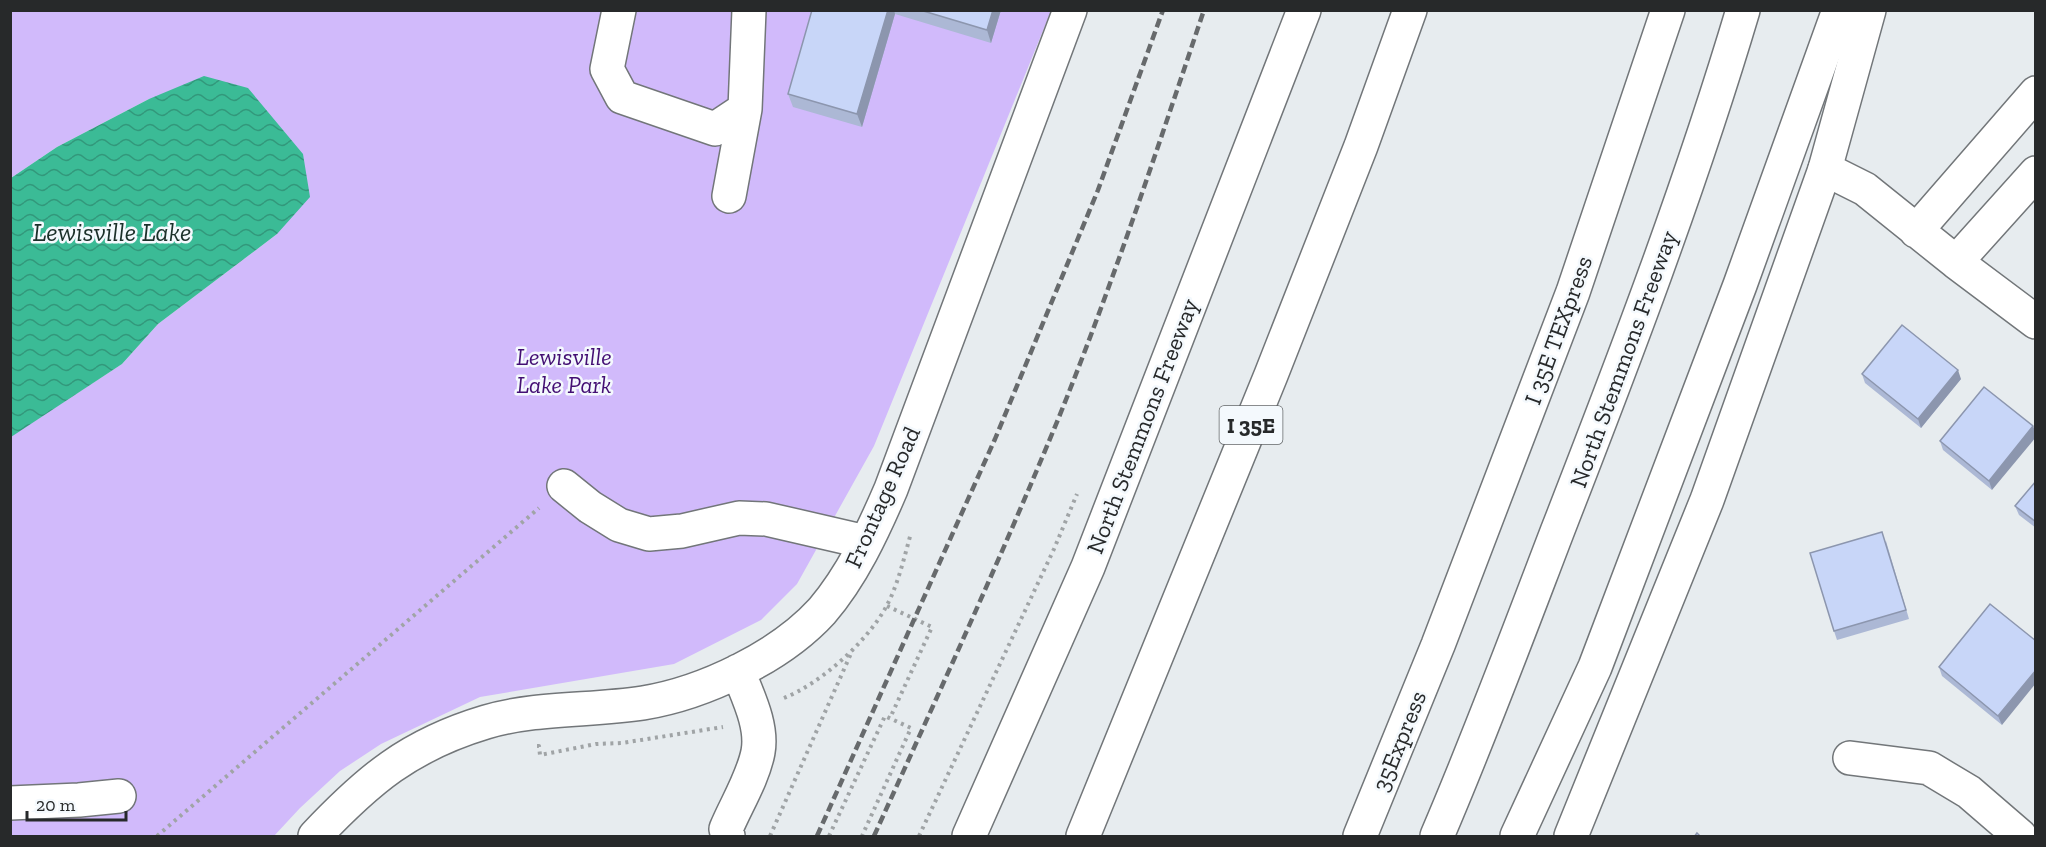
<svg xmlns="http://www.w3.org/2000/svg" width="2046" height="847" viewBox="0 0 2046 847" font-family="'Zilla Slab',serif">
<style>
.green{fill:#d1bafb}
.water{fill:url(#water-waves)}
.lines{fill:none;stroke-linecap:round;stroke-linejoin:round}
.minor-casing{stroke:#727679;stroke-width:36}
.major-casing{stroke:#727679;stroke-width:36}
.highway-casing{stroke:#727679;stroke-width:36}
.path{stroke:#a0a4a6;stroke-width:4;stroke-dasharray:3 4.5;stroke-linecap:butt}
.minor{stroke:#fff;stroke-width:33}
.major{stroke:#fff;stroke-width:33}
.highway{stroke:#fff;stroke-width:33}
.rail{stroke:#676a6c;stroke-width:4.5;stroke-dasharray:9 4.5;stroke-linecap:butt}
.wall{fill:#acb8d5}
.shaded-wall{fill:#8c96ae}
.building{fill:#c8d6f8;stroke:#8c96ae;stroke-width:1.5}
.labels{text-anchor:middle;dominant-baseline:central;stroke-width:5;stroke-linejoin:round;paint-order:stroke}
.shield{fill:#f4f9fd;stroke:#646769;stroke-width:1.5}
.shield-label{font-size:22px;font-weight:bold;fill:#27292a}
.street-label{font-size:24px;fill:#27292a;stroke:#f4f9fd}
.park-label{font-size:24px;font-style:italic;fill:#430f73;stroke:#f4f9fd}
.water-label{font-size:26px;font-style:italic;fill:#1b3029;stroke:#f4f9fd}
</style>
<defs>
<pattern id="water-waves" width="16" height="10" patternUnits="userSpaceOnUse" patternTransform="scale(1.5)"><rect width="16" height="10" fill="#3bbb96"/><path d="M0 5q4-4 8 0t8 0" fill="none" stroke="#32987b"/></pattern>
</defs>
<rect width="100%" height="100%" fill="#e7ecef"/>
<path class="green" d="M11 11H1051L874 446 797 584 761 620 674 664 480 697 381 744 340 771 300 808 274 836H11L10 437 122 364 158 324 277 234 149 99 57 147 11 178Z"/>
<path class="water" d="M204 76 248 88 303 154 310 197 277 234 158 324 122 364 11 437V178L57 147 149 99Z"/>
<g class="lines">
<g class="minor-casing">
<path id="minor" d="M619 10 607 69 622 97 715 129 745 109 749 10
M1825 169 1865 189 1956 262 2036 322
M729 196 745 109
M1916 231 2036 93
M1956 262 2036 173
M564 486 590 507 619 525 649 534 682 531 739 518 766 519 866 542
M1850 758 1929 768 1969 792 2020 836
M10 803 79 800 119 796
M315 836C368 780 409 745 486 722 537 707 591 711 643 703 704 693 780 657 822 611 852 576 873 531 891 489L1070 10
M728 836 726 829C736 805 753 778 758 752 763 725 747 695 738 671"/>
</g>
<g class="major-casing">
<path id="major" d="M969 836 1088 567 1304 10
M1571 836 1707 500 1825 169 1869 10"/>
</g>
<g class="highway-casing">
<path id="highway" d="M1083 836 1271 375 1361 146 1410 10
M1360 836 1438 645 1573 292 1668 10
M1437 836C1480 736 1518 634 1557 532 1624 360 1690 188 1743 10
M1517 836 1595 667 1740 285 1839 10"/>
</g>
<path class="path" d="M887 606 932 627 890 718
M784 698C821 683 866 643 886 607 898 585 904 558 911 533
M537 746H539L540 755 596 744 622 743 723 727
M157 836 539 508
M770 836 853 649
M829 836 885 716 911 728 862 836
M919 836 1054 549 1077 494"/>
<use href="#minor" class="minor"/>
<use href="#major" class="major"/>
<use href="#highway" class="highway"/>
<path class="rail" d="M817 836 995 439 1098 190 1163 10
M874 836C937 697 1001 558 1059 417 1113 283 1158 147 1204 10"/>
</g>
<path class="wall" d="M812 10H1001L991 43 895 14 862 127 793 107 788 94Z
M1862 374 1961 379 1921 428 1865 383Z
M1984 387 1992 490 1943 450 1940 441Z
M2036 481V528L2019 515 2015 506Z
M1886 541 1909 619 1837 640 1834 631Z
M1990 604 2002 725 1942 676 1939 667Z"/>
<path class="shaded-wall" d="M888 10H894L895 14 862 127 857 114Z
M993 10H1001L991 43 987 30Z
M1958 370 1961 379 1921 428 1918 419Z
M2033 426 2036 432V437L1992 490 1989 481Z
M2036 670V683L2002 725 1998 716Z"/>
<path class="building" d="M812 10H888L857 114 788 94Z
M920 10H993L987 30Z
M1902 325 1958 370 1918 419 1862 374Z
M1984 387 2033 426 1989 481 1940 441Z
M2036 481V522L2015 506Z
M1882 532 1906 610 1834 631 1810 553Z
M1990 604 2036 641V670L1998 716 1939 667Z
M1697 833 1701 837H1694Z"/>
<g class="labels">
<rect class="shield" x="1219.5" y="406" width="63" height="38" rx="4.5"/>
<g class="shield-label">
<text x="1251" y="425">I 35E</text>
</g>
<g class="street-label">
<text transform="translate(1558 330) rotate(-70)">I 35E TEXpress</text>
<text transform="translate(1623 359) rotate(-70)">North Stemmons Freeway</text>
<text transform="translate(1142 426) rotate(-69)">North Stemmons Freeway</text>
<text transform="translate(882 497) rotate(-66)">Frontage Road</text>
<text transform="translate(1399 741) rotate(-68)">35Express</text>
</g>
<g class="park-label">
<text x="564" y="356">Lewisville<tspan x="564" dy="28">Lake Park</tspan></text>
</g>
<g class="water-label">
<text x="112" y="232">Lewisville Lake</text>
</g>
</g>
<rect width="2046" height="847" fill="none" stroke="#27292a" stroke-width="24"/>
<path d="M27 811v9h99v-9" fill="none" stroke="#27292a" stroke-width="3"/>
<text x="36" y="811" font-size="18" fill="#27292a" stroke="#f4f9fd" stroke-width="4.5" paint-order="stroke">20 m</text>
</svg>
